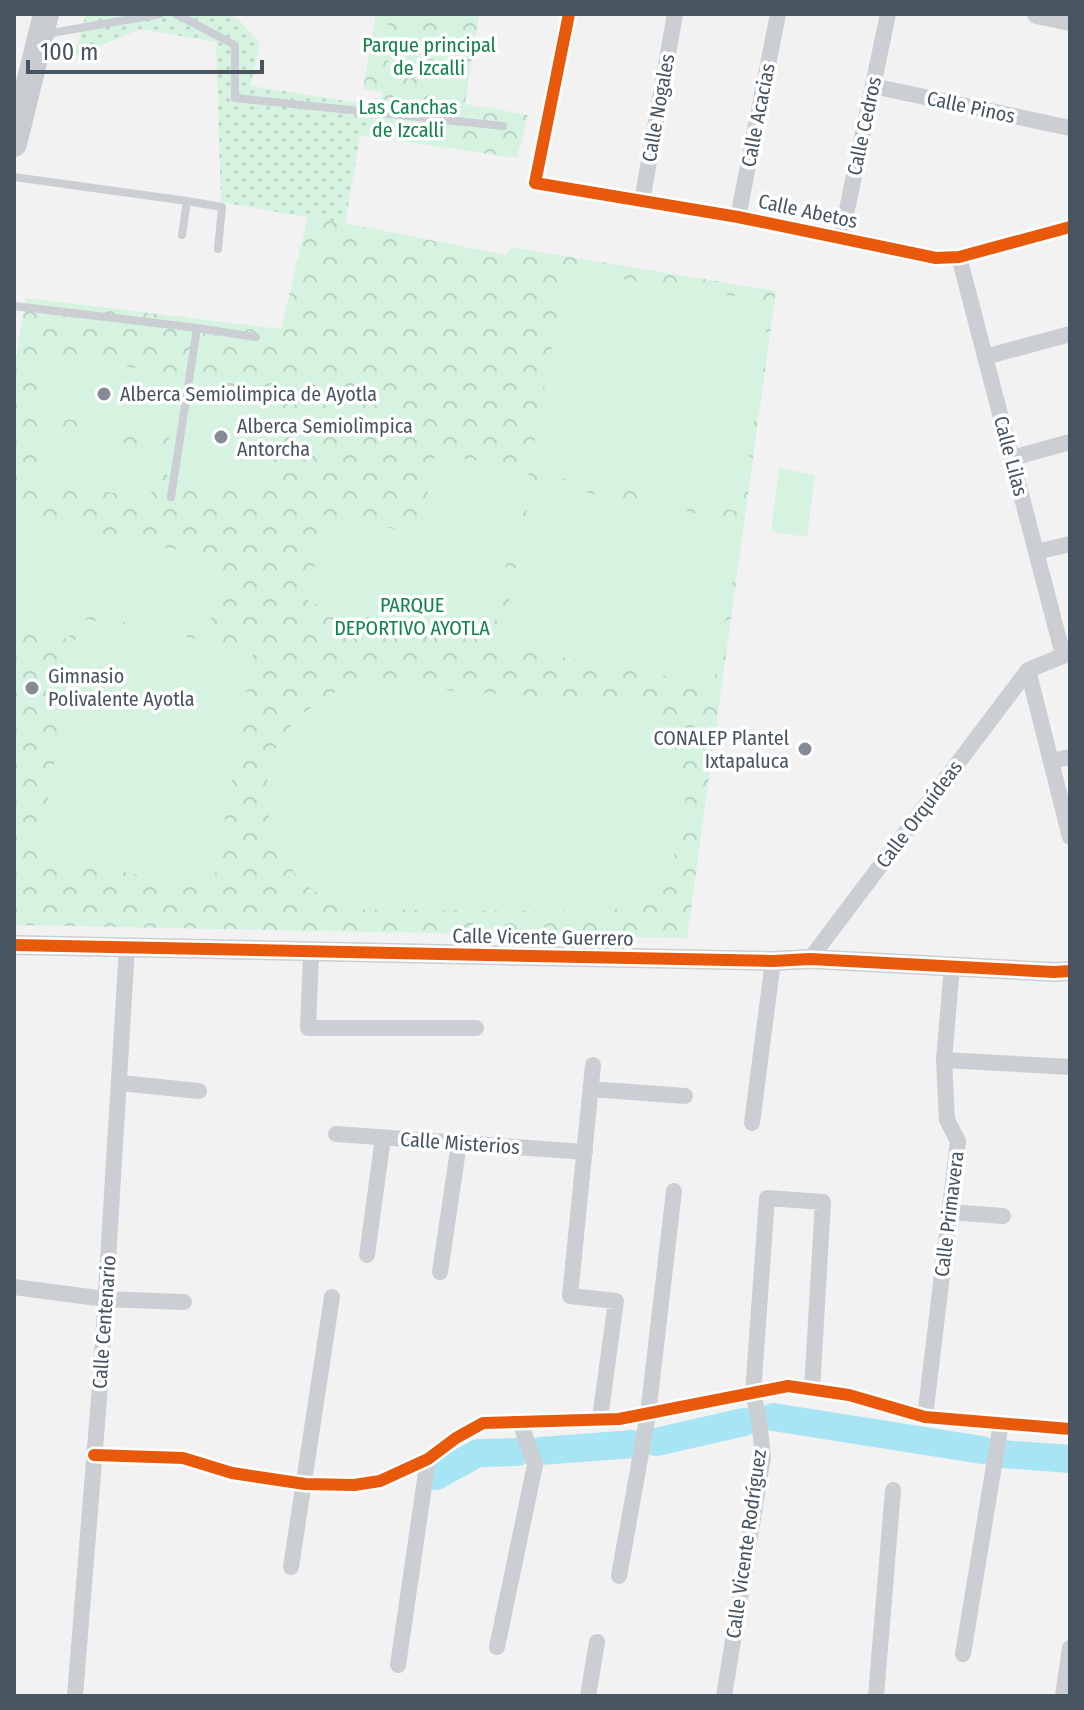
<svg xmlns="http://www.w3.org/2000/svg" width="1084" height="1710" viewBox="0 0 1084 1710" font-family="'Fira Sans Condensed',sans-serif">
<style>
.grass{fill:url(#grass-dots)}
.park{fill:url(#park-crowns)}
.garden{fill:#d5f3e0}
.lines{fill:none;stroke-linecap:round;stroke-linejoin:round}
.river{stroke:#a7e5f4;stroke-width:28}
.service{stroke:#cbced2;stroke-width:8}
.minor{stroke:#cbced2;stroke-width:16}
.tertiary{stroke:#cbced2;stroke-width:20}
.primary{stroke:#c8ccd0;stroke-width:26}
.cycleway-casing{stroke:#fff;stroke-width:17}
.cycleway{stroke:#e8590c;stroke-width:12}
.poi-dot{fill:#838c94;stroke:#fff;stroke-width:3}
.labels{text-anchor:middle;dominant-baseline:central;stroke-width:7;stroke-linejoin:round;paint-order:stroke}
.park-label{font-size:20px;fill:#0f8547;stroke:#fff}
.street-label{font-size:20px;fill:#475561;stroke:#fff}
.poi-label{font-size:20px;fill:#475561;stroke:#fff;text-anchor:start}
</style>
<defs>
<pattern id="grass-dots" width="8" height="8" patternUnits="userSpaceOnUse" patternTransform="scale(2)"><rect width="8" height="8" fill="#d5f3e0"/><path d="M2 2h.1M6 6h.1" fill="none" stroke="#b8d2c3" stroke-width="1.8" stroke-linecap="round"/></pattern>
<pattern id="park-crowns" width="20" height="18" patternUnits="userSpaceOnUse" patternTransform="scale(2)"><rect width="20" height="18" fill="#d5f3e0"/><path d="M2 6a3 3 0 1 1 6 0M12 15a3 3 0 1 1 6 0" fill="none" stroke="#b8d2c3"/></pattern>
</defs>
<rect width="100%" height="100%" fill="#f3f2f2"/>
<path class="grass" d="M86 14H225L237 18 260 43 250 86 379 106 373 137 360 136 345 224 221 202 216 42 140 29 74 57Z"/>
<path class="park" d="M376 14H479L465 104 528 115 517 158 373 137 382 92 363 89Z
M308 216 506 255 511 247 776 291 687 938 14 925V368L26 298 281 329Z"/>
<path class="garden" d="M376 14H391C385 30 388 46 398 60L393 63 369 53Z
M461 61 471 65 467 93 454 96 442 91 438 74 452 69Z
M566 270 770 302 742 512 529 472 513 553 508 552 492 638 308 603 324 515 420 534 435 453 529 471Z
M44 350 175 376 162 438 32 412Z
M179 378 281 395 262 497 163 474Z
M44 428 159 450 150 500 35 478Z
M779 468 815 475 807 537 771 532Z
M532 482 744 522 713 685 501 645Z
M16 512 91 527 90 533 222 558 207 638 75 613 69 639 14 628Z
M79 618 254 649 213 888 38 857Z
M351 684 610 701C621 704 636 707 645 713 663 728 680 752 684 775 690 800 677 862 662 882 649 898 627 905 608 912L344 909C330 901 315 893 303 882 266 847 252 771 287 730 305 708 326 697 351 684Z"/>
<g class="lines">
<path class="river" d="M773 1417 982 1450
M656 1442 744 1422
M541 1451 633 1444
M1002 1454 1070 1459
M436 1476 478 1453 517 1452"/>
<path class="service" d="M176 14 235 45V98L503 126
M46 34 160 14
M14 177 187 201 182 235
M187 201 222 207 218 249
M14 306 197 328 171 497
M197 328 256 337"/>
<path class="minor" d="M569 14 535 183 738 217 936 258 959 257 1070 227
M873 86 1070 128
M642 201 675 14
M738 217 778 14
M841 238 888 14
M959 257 1063 655
M985 357 1070 334
M1012 458 1070 442
M1036 552 1070 544
M1028 670 1070 837
M1028 670 1070 653
M1051 761 1070 757
M311 953 308 1028H476
M810 959 1028 670
M944 1060 1070 1067
M593 1065 570 1296 616 1301 600 1418
M120 1083 199 1091
M591 1089 685 1096
M752 1123 773 961
M336 1134 585 1152
M949 1212 1003 1216
M367 1255 383 1138
M440 1272 459 1143
M14 1287 105 1299 184 1302
M925 1417 958 1141 947 1120 944 1060 952 966
M94 1455 183 1458 232 1473 305 1484 354 1485 380 1481 428 1459 456 1438 483 1423 619 1419 788 1386 849 1395 925 1417 1070 1429
M291 1567 332 1297
M619 1576 648 1414 674 1191
M497 1647 535 1465 520 1422
M963 1654 1001 1423
M398 1665 428 1459
M75 1696 101 1374 127 948
M588 1696 597 1642
M724 1696 763 1457 759 1420 753 1393 767 1198 823 1202 812 1390
M876 1696 893 1490
M1063 1696 1070 1648"/>
<path class="tertiary" d="M1037 14 1070 21
M14 945 773 961 810 959 1054 972 1070 971"/>
<path class="primary" d="M14 144 46 14"/>
<g class="cycleway-casing">
<path id="cycleway" d="M569 14 535 183 738 217 936 258 959 257 1070 227
M14 945 773 961 810 959 1054 972 1070 971
M94 1455 183 1458 232 1473 305 1484 354 1485 380 1481 428 1459 456 1438 483 1423 619 1419 788 1386 849 1395 925 1417 1070 1429"/>
</g>
<use href="#cycleway" class="cycleway"/>
</g>
<g class="poi-dot">
<circle cx="104" cy="394" r="8"/>
<circle cx="221" cy="437" r="8"/>
<circle cx="32" cy="688" r="8"/>
<circle cx="805" cy="749" r="8"/>
</g>
<g class="labels">
<g class="park-label">
<text x="429" y="45">Parque principal<tspan x="429" dy="23">de Izcalli</tspan></text>
<text x="408" y="107">Las Canchas<tspan x="408" dy="23">de Izcalli</tspan></text>
<text x="412" y="605">PARQUE<tspan x="412" dy="23">DEPORTIVO AYOTLA</tspan></text>
</g>
<g class="street-label">
<text transform="translate(971 107) rotate(12)">Calle Pinos</text>
<text transform="translate(658 108) rotate(-80)">Calle Nogales</text>
<text transform="translate(758 115) rotate(-79)">Calle Acacias</text>
<text transform="translate(864 126) rotate(-78)">Calle Cedros</text>
<text transform="translate(808 211) rotate(12)">Calle Abetos</text>
<text transform="translate(1011 456) rotate(75)">Calle Lilas</text>
<text transform="translate(919 814) rotate(-53)">Calle Orquídeas</text>
<text transform="translate(543 937) rotate(1)">Calle Vicente Guerrero</text>
<text transform="translate(460 1143) rotate(4)">Calle Misterios</text>
<text transform="translate(949 1214) rotate(-83)">Calle Primavera</text>
<text transform="translate(104 1322) rotate(-86)">Calle Centenario</text>
<text transform="translate(746 1544) rotate(-82)">Calle Vicente Rodríguez</text>
</g>
<g class="poi-label">
<text x="120" y="394">Alberca Semiolimpica de Ayotla</text>
<text x="237" y="426">Alberca Semiolìmpica<tspan x="237" dy="23">Antorcha</tspan></text>
<text x="48" y="676">Gimnasio<tspan x="48" dy="23">Polivalente Ayotla</tspan></text>
<text x="789" y="738" text-anchor="end">CONALEP Plantel<tspan x="789" dy="23">Ixtapaluca</tspan></text>
</g>
</g>
<rect width="1084" height="1710" fill="none" stroke="#475561" stroke-width="32"/>
<path d="M28 60v12h234v-12" fill="none" stroke="#475561" stroke-width="4"/>
<text x="40" y="60" font-size="24" fill="#475561" stroke="#ffffff" stroke-width="6" paint-order="stroke">100 m</text>
</svg>
